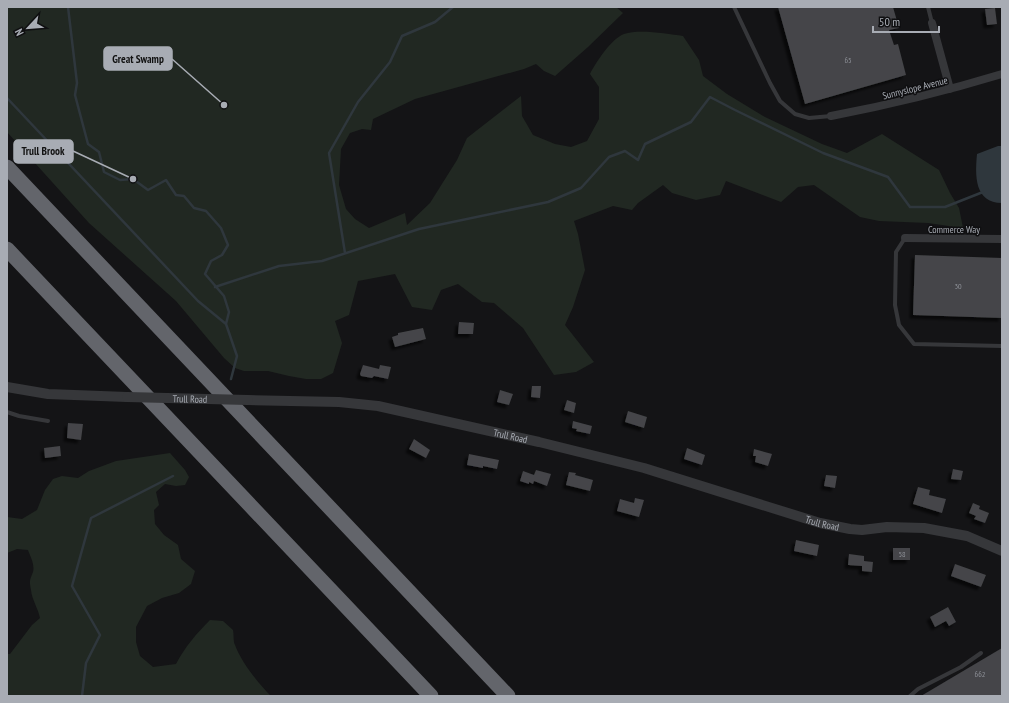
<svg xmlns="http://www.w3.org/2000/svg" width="1009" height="703" viewBox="0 0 1009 703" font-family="'PT Sans Narrow',sans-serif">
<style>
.green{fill:#212822}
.water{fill:#2f373d}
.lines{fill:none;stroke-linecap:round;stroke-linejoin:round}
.stream{stroke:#2f373d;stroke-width:2.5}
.building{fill:#444548;filter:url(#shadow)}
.service{stroke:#36373a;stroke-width:4}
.minor{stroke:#36373a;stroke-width:8}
.tertiary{stroke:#36373a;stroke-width:10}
.motorway{stroke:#63656b;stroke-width:15}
.tertiary-bridge{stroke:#36373a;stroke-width:10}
.labels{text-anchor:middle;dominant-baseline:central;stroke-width:3;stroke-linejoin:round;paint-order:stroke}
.number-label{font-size:8px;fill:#8f9299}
.street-label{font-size:10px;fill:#a8acb4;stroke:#0f0f11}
.leader{fill:none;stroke:#a8acb4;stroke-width:1.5}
.callout-dot{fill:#a8acb4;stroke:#0f0f11;stroke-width:1.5}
.callout{fill:#a8acb4;stroke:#a8acb4;stroke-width:1.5}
.callout-label{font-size:11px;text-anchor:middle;font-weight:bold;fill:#111}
</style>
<defs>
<filter id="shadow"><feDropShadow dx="-3.5" dy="3.5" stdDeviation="1" flood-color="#0009"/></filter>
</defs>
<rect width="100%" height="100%" fill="#141416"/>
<path class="green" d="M7 7H616L623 13 588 47 555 76 544 71 536 64 524 69 415 99 373 119 371 130 362 129 350 133 341 149 339 185 346 209 355 219 369 228 405 213 407 225 430 203 457 160 467 138 521 96 522 116 533 135 555 144 571 147 587 141 599 119V87L590 74C596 62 612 38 624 34 640 29 667 34 683 36L699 60 703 76 727 94 765 117 822 144 847 153 882 134 939 170 950 193 959 208 963 228 928 223 879 221 860 217 814 185 798 187 781 202 726 181 720 195 696 200 672 193 663 185 638 203 632 210 613 206 574 221 578 234 585 270 573 307 565 325 594 362 576 372 554 375 523 328 494 303 482 302 458 284 441 290 432 310 412 307 395 274 358 281 349 315 335 321 342 343 333 373 321 379H306L289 376 268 371H244L235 368 224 358 176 301 89 223 7 132Z
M170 453 185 470 189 477 185 485 176 486 165 484 156 492 159 505 154 510 155 524 164 535 178 545 181 559 195 571 191 584 179 593 162 598 147 606 136 627V642L140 656 153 667 176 664C185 647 196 634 210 620L223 621 233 630C234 635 233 641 235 645 241 662 259 684 271 696H7V654H10L32 625 40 618C38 608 32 600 31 590 29 580 30 580 33 572 35 564 30 556 28 550L17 549 7 553V517L22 519 37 510 45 490 53 479 62 476 78 478 89 471 116 461Z"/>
<path class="water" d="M998 146H1002V203C974 203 975 175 977 154Z"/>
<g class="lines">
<path class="stream" d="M68 7 77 83 75 95 88 144 99 152 104 172 120 180 133 179 148 190 166 180 176 195 184 196 194 208 206 211 221 228 228 245 222 255 211 261 205 274 224 296 229 312 226 324 237 356 231 379
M7 98 198 301 226 324
M345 253 329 153 358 102 390 62 402 36 435 22 453 7
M215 287 279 266 322 261 419 229 548 202 581 188 609 157 625 151 638 160 645 144 691 122 710 97 735 110 823 153 888 177 910 207H945L983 192
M82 696 86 663 100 635 72 586 91 518 173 476"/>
</g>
<path class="building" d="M778 7H893L899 28 889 30 894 45 898 44 906 75 805 104Z
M995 8 997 24 987 25 985 9Z
M915 255 1002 258V318L913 315Z
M459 322 474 323 473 334H458Z
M423 328 426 339 395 347 392 337 398 335V333Z
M363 365 379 369 380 365 391 367 388 379 374 376 372 378 361 376 360 374Z
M532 386H541L540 398 531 397Z
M500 390 513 394 509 405 497 402Z
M567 400 576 403 574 413 564 410Z
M628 411 647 417 644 428 625 422Z
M573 421 592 426 590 434 576 431 577 429 572 428Z
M68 423 83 424 81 440 67 438Z
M414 439 430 450 426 458 409 449Z
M60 446 61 456 45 458 44 448Z
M687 448 705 455 702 465 684 459Z
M754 449 772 454 768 466 755 462 756 456H753Z
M469 454 499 460 497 469 483 466V468L467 465Z
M953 469 963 471 961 480 951 479Z
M536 470 551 474 547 486 534 481 533 484 529 482V484L520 481 523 471 534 475Z
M569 472 576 473 575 475 593 480 590 491 566 485Z
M826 475 837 476 835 488 824 486Z
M918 487 930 490 929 495 946 499 942 513 913 504Z
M635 498 644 500 639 517 617 511 620 499 634 503Z
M973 503 980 506 979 509 989 513 985 523 974 519 976 516 969 513Z
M796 540 819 545 817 556 794 551Z
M893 548H910V560H893Z
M849 554 864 556V561L873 562 872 572 862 571V566L848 565Z
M955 564 986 575 981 587 951 576Z
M948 607 956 622 949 626 946 621 935 627 930 617Z
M1002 648V696H921Z"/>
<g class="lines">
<path class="service" d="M734 7 770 83 780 101 795 114 809 118 831 116
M928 7 932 23
M905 238 896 252 895 305 899 325 914 344 1002 346
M7 412 19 416 48 421
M910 696 918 689 961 667 981 653"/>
<path class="minor" d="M932 23 950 89
M831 116C889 105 946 91 1002 74
M905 238 1002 239"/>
<g class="tertiary">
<path d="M7 387 48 394 127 397"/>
<path id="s1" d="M248 400 339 402 378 406 539 442 644 468 820 523 850 529 862 530 887 527 924 528 967 536 1002 551"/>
</g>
<path class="motorway" d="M7 167 508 696
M7 249 431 696"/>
<path class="tertiary-bridge" id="s2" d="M127 397 248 400"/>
</g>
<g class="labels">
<g class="number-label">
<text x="848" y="60">65</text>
<text x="958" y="286">30</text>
<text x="902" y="554">58</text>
<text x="980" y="674">662</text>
</g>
<g class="street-label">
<text transform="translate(915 88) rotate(-14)">Sunnyslope Avenue</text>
<text x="954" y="229">Commerce Way</text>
<text stroke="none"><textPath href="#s2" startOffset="63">Trull Road</textPath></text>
<text stroke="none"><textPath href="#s1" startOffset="266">Trull Road</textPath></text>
<text stroke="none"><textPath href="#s1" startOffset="590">Trull Road</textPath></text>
</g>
</g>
<path class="leader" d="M224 105L172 59M133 179L73 151"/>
<g class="callout-dot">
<circle cx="224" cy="105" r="4"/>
<circle cx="133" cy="179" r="4"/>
</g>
<g class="callout">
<rect x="104" y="47" width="68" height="23" rx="4"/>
<rect x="14" y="140" width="59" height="23" rx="4"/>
</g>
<g class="callout-label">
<text x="138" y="63">Great Swamp</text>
<text x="43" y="155">Trull Brook</text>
</g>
<rect width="1009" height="703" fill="none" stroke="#a8acb4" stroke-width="16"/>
<g transform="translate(28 28) rotate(244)" stroke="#0f0f11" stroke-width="3" paint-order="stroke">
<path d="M0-3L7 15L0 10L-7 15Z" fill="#a8acb4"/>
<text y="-6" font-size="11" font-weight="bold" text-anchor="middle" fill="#a8acb4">N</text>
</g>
<path d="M873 26v6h66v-6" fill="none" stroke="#a8acb4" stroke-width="2"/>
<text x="879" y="26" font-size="12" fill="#a8acb4" stroke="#0f0f11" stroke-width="3" paint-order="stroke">50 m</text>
</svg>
